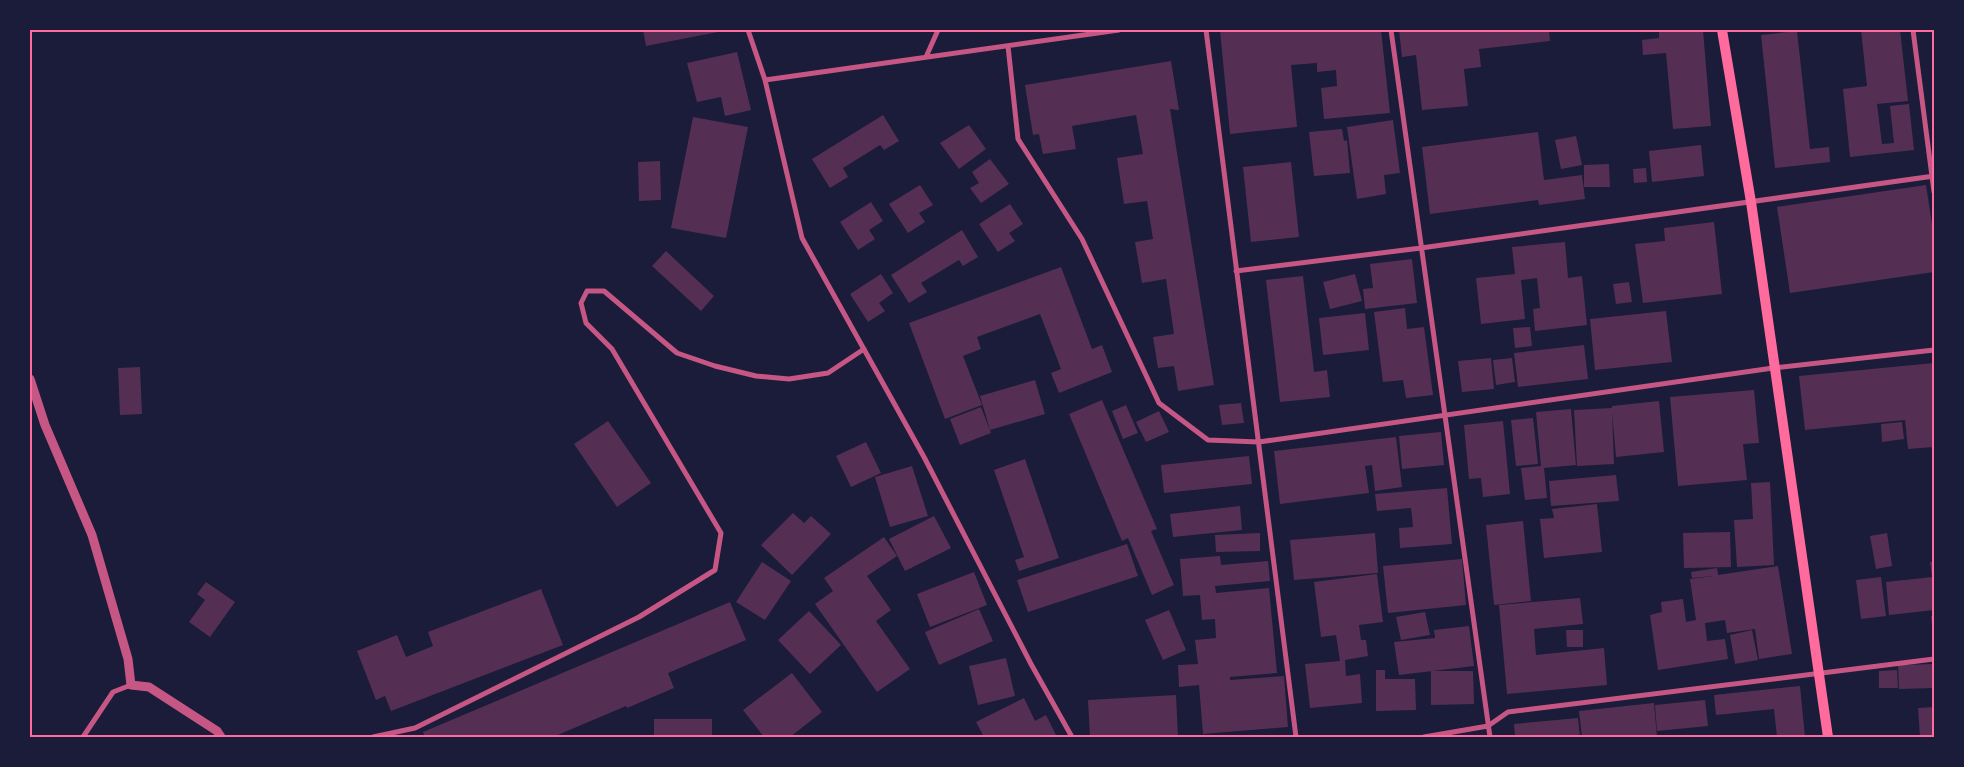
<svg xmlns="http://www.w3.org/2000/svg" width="1964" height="767" viewBox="0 0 1964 767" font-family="'Space Grotesk',sans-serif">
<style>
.building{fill:#542f53}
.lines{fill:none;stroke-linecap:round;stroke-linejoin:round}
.minor{stroke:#c65784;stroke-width:5}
.tertiary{stroke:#c65784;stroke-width:9}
.secondary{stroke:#ff6b9d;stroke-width:10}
.neatline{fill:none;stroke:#ff6b9d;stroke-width:2}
</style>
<rect width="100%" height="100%" fill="#1b1b3a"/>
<path class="building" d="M643 30H722L723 31 646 46Z
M1220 30H1381L1390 113 1324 119 1321 88 1337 86 1336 70 1317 72V63L1291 65 1297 127 1230 134Z
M1399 30H1549L1550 41 1479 49 1481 67 1464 69 1468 106 1422 110 1416 55 1402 57Z
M1659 30H1703L1711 126 1673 129 1666 53 1643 55 1642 40 1659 38Z
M1861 30H1900L1908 101 1877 104 1882 144 1894 143 1890 106 1909 104 1914 150 1850 157 1843 89 1867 86Z
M1797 31 1810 149 1829 147 1830 162 1775 168 1761 35Z
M737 52 751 110 725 116 721 97 697 102 687 63Z
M1171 61 1179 110 1170 109 1214 385 1178 391 1174 366 1158 368 1153 337 1174 334 1166 279 1142 283 1135 242 1153 239 1147 201 1124 204 1117 158 1143 154 1136 115 1072 126 1076 149 1043 154 1039 134 1033 135 1025 85Z
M883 115 899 141 884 150 880 145 843 168 848 177 830 188 812 159Z
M693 117 748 127 726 238 671 228Z
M1393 120 1400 173 1384 175 1386 194 1357 199 1347 127Z
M969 125 986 149 959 169 940 143Z
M1342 129 1344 141 1347 140 1350 173 1314 176 1309 132Z
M1538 132 1544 180 1582 175 1585 199 1539 205 1538 200 1430 214 1422 147Z
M1576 136 1582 165 1561 169 1555 140Z
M1701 145 1704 176 1652 182 1649 151Z
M990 159 1009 184 981 203 970 188 979 183 972 172Z
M660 161 661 200 639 201 638 162Z
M1291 162 1299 237 1251 242 1243 167Z
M1609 164 1610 187H1584V165Z
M1646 168 1647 182 1634 183 1633 169Z
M920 185 933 205 919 213 925 222 908 233 889 204Z
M1926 185 1934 237V272L1790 293 1777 207Z
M871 202 883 221 869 230 875 239 858 250 840 222Z
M1010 204 1023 224 1009 233 1015 241 998 252 979 224Z
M1714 222 1722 294 1643 303 1635 244 1665 241 1664 228Z
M962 230 978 257 963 266 959 260 921 283 927 292 909 303 891 275Z
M1565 242 1568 278 1582 276 1587 325 1535 331 1533 309 1540 308 1537 278 1521 280 1525 319 1481 324 1476 278 1515 274 1512 247Z
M666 251 714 296 701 311 652 266Z
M1412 259 1417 303 1365 309 1363 289 1373 288 1370 264Z
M1061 267 1092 349 1102 345 1112 372 1059 393 1051 373 1061 369 1040 314 977 337 981 349 963 356 982 405 945 419 909 323Z
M881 274 893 293 879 303 885 311 868 322 850 294Z
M1355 274 1362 301 1330 309 1323 282Z
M1303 276 1314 372 1327 370 1330 397 1280 402 1266 280Z
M1629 282 1632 302 1616 304 1613 284Z
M1405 308 1407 329 1424 327 1433 395 1406 398 1403 380 1383 382 1374 312Z
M1666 311 1672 362 1595 370 1590 319Z
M1365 313 1369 350 1323 355 1319 318Z
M1530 327 1532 346 1515 348 1513 328Z
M1584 345 1588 379 1518 387 1514 353Z
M1491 358 1494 389 1462 392 1458 361Z
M1512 358 1515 382 1496 385 1493 360Z
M1934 363V447L1908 449 1905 420 1805 430 1799 376Z
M140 367 142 414 120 415 118 368Z
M1035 380 1045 414 990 430 980 396Z
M1754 390 1759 443 1743 444 1747 480 1678 486 1670 397Z
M1102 400 1157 529 1151 531 1174 585 1152 595 1128 538 1122 541 1069 414Z
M1659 401 1664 452 1616 457 1612 412 1614 464 1577 466 1574 410 1612 408V406Z
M1241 403 1244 423 1222 425 1219 405Z
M1126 405 1138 433 1123 439 1112 411Z
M981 407 991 433 960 445 950 419Z
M1571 409 1576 465 1544 468 1547 498 1525 500 1521 468 1541 466 1536 412Z
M1159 411 1169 432 1146 442 1136 422Z
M1533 418 1538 464 1516 466 1511 420Z
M608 421 651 483 617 507 574 444Z
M1503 421 1510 494 1483 497 1481 478 1469 479 1464 425Z
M1902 422 1904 439 1882 442 1881 424Z
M1441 432 1444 465 1402 469 1399 436Z
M1396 437 1402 487 1375 491 1372 465 1365 466 1369 493 1280 504 1274 451Z
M866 442 881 473 851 487 836 456Z
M1249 456 1252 484 1164 493 1161 465Z
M1025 459 1059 558 1019 571 1015 560 1024 557 994 470Z
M912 466 928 516 890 527 875 477Z
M1616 475 1619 501 1551 506 1549 481Z
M1770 482 1774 565 1737 567 1734 520 1753 519 1751 483Z
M1447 488 1452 544 1400 548 1399 528 1413 527 1411 508 1377 511 1375 494Z
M1597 504 1602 552 1544 558 1540 519 1554 518 1552 509Z
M1240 506 1242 530 1173 537 1170 514Z
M793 513 804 523 811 516 831 534 792 575 761 545Z
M934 516 951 548 905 571 889 539Z
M1523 521 1531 601 1494 605 1486 525Z
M1730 532 1731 567 1684 568 1683 533Z
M1260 533V551L1216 552 1215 535Z
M1375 533 1378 573 1294 580 1290 540Z
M1887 533 1892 566 1876 569 1870 536Z
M884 537 897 556 867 576 891 610 876 621 910 669 877 692 815 604 833 591 824 578Z
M1127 544 1138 576 1028 612 1017 580Z
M1220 556 1221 565 1268 561 1270 581 1215 586 1216 593 1269 588 1277 673 1230 677V680L1284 676 1288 727 1203 734 1199 685 1179 687 1178 665 1198 664 1195 640 1216 638 1215 619 1202 620 1200 595 1183 596 1180 559Z
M1462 559 1466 605 1388 613 1383 566Z
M762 562 791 581 765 620 736 602Z
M1930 562H1934V610L1889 615 1886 582 1932 577Z
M1778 566 1792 654 1759 659 1755 629 1727 633 1725 620 1705 623 1707 641 1725 639 1728 659 1658 670 1650 615 1662 612 1661 602 1683 599 1686 622 1696 620 1690 579 1713 576 1692 578 1691 572 1717 568 1718 575Z
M974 572 987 605 930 627 917 594Z
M1377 574 1383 622 1359 625 1361 640H1366L1368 656 1345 660 1346 676 1360 674 1362 703 1310 708 1305 664 1340 661 1336 635 1321 637 1314 582Z
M1881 577 1886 616 1861 619 1856 580Z
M206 582 235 602 210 637 189 622 205 600 197 594Z
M541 589 563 645 391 711 385 696 376 700 357 651 397 635 406 657 433 646 428 632Z
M1580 598 1583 624 1534 629 1536 655 1604 648 1607 685 1507 694 1499 605Z
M730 602 746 640 668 673 674 688 627 708 626 706 553 737H425L423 732Z
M979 609 993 641 939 665 925 632Z
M1169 610 1186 650 1163 660 1145 620Z
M809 611 841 645 810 674 778 640Z
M1425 612 1430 635 1401 640 1396 617Z
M1931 616H1934V637H1933Z
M1469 626 1474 666 1399 675 1394 642 1435 638 1434 630Z
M1566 630H1583V647H1567Z
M1752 630 1758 660 1735 664 1730 635Z
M1006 658 1015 696 978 705 969 666Z
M1934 664V688L1899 689 1898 665Z
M1376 670H1385V679H1415L1416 710 1376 711Z
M1897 670 1898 688H1879V671Z
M1431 671H1473L1474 704 1431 705Z
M792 673 822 712 790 737H764L743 710Z
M1800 686 1805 737H1777L1774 709 1716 715 1714 695Z
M1176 695 1178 737H1090L1088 700Z
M1024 698 1035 721 1046 715 1057 737H984L976 722Z
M1705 700 1708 726 1657 731 1655 705Z
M1654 703 1657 737H1582L1579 711Z
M1934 707V737H1920L1918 708Z
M1578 718 1580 737H1515L1514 724Z
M654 719H712V737H654Z"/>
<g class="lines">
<path class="minor" d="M748 30 765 80 802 238 924 457 1031 664 1072 737
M1206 30 1296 737
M1391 30 1490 737
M1913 30 1934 192
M1008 46 1018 139 1082 239 1159 403 1208 440 1259 442 1773 368 1934 350
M926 57 938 30
M765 80 1119 30
M1236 271 1421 248 1934 176
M83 737 113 692 131 685
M373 737 415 728 639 617 715 570 721 533 612 349 586 323 581 303 587 291H604L677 353 715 366 756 376 789 379 828 373 864 349
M1424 737 1488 726 1508 712 1934 659"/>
<path class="tertiary" d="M30 379 45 425 92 535 128 659 131 685 149 687 217 731 221 737"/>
<path class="secondary" d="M1722 30 1751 202 1828 737"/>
</g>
<rect width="1964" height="767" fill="none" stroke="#1b1b3a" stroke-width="62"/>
<rect x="31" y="31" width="1902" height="705" class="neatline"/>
</svg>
